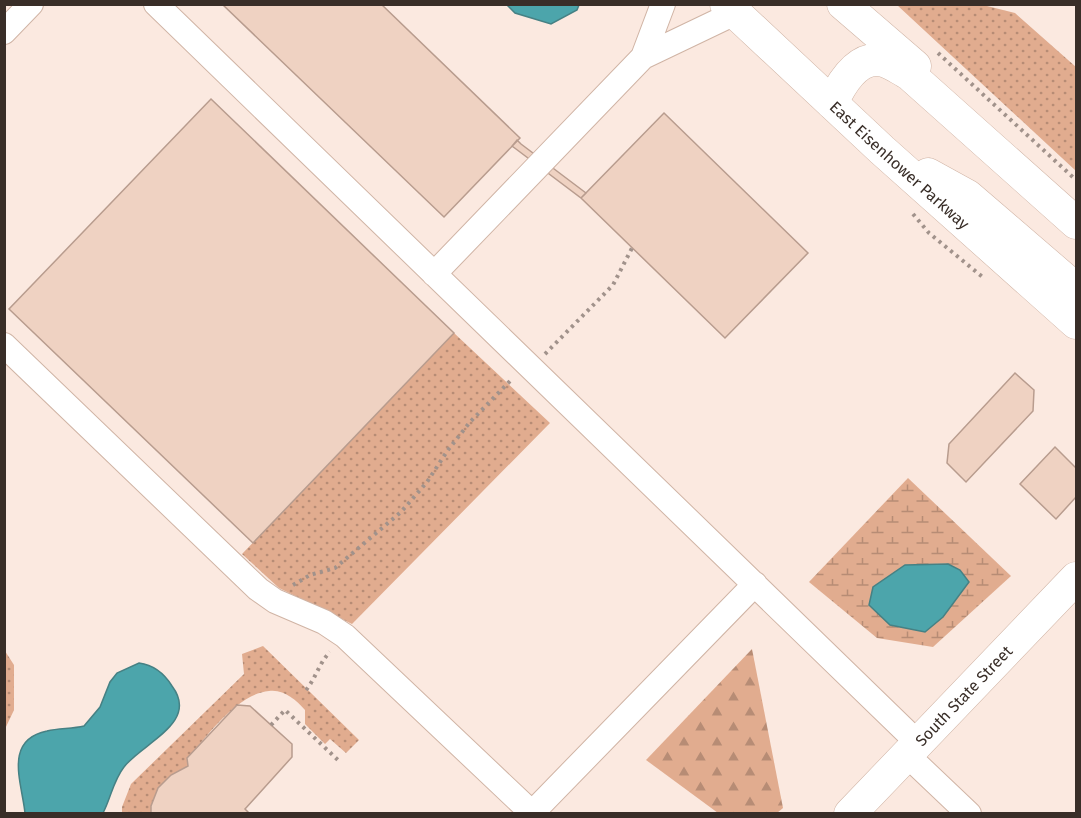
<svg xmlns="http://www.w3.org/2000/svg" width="1081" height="818" viewBox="0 0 1081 818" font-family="'Fira Sans',sans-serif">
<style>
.grass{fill:url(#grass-dots)}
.forest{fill:url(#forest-firs)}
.wetland{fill:url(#wetland-marsh)}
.water{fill:#4ca5ab;stroke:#468184;stroke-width:1.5}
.building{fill:#efd2c2;stroke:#b89c8e;stroke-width:1.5}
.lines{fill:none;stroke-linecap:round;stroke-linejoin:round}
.minor-casing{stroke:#d0b4a5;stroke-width:26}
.major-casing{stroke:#d0b4a5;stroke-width:33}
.path{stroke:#a1928b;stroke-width:4;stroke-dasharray:3 4.5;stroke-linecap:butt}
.minor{stroke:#fff;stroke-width:24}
.major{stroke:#fff;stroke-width:32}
.labels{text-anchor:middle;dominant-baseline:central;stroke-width:5;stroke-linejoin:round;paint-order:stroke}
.street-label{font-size:16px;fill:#392e28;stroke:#fff9f6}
</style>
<defs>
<pattern id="grass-dots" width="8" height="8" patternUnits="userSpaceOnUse" patternTransform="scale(1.5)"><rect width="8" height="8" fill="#e1ac8f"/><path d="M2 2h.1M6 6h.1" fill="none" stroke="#b78c75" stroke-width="1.8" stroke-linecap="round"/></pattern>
<pattern id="forest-firs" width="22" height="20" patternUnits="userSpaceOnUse" patternTransform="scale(1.5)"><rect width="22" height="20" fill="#e1ac8f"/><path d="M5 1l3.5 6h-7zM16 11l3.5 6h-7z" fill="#b78c75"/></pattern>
<pattern id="wetland-marsh" width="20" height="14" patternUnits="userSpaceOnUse" patternTransform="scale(1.5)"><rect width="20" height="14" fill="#e1ac8f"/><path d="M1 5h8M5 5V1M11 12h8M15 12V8" fill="none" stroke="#b78c75"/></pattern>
</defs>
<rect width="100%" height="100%" fill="#fbe9e0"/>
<path class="grass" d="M897 5H983L1015 13 1076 67V171Z
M454 333 550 423 352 624 279 588 242 554Z
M263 646 359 740 346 753 330 739 325 744 305 724V710C296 700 284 689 269 691 237 694 208 735 188 758V766C161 780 159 785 151 813L122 814V807L131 784 244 674 242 654Z
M5 651 14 665V710L5 729Z"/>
<path class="forest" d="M752 649 783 808 777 813H718L646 760Z"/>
<path class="wetland" d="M908 478 1011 576 933 647 877 638 809 582Z"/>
<path class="water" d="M507 5H579L577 10 551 24 515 13Z
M948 564 960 570 969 582 943 617 925 632 890 625 869 605 873 587 905 565Z
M139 663C154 665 164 673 172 686 200 723 142 743 124 767 113 781 111 798 103 813H25C22 783 3 740 47 731 59 728 72 729 84 726L100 707 110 682 117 673Z"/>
<path class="building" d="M222 4H381L520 138 444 217Z
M211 99 454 333 253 543 9 309Z
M664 113 808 253 725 338 581 198Z
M517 140 521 144 586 193 581 198 516 149 512 146Z
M1015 373 1034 390 1033 411 966 482 947 463 949 444Z
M1055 447 1076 468V497L1056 519 1020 484Z
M237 705 250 706 292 744V757L245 809 250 814H151V806L158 788 171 775 188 766 187 758Z"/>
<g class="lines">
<g class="minor-casing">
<path id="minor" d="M156 4 918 743
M4 32 31 4
M643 57 663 4
M434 274 643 57 735 13
M4 345 258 589 275 601 324 622 345 636 532 813 755 584
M907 755 969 814"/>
</g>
<g class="major-casing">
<g id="major">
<path id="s1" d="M726 4 882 150 1076 323"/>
<path d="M843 4 915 66"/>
<path d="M832 103C841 84 858 54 884 61 892 63 901 70 909 74L1076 223"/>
<path d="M928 174 968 196 1076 289"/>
<path id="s2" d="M850 814 1076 578"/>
</g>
</g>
<path class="path" d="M938 53 1076 180
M913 214 929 233 985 279
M545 354 613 285 632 248
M293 585 310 575 335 568 401 512 427 482 448 450 470 422 513 378
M306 690C316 678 319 663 330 652
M271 725 285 710 339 761"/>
<use href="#minor" class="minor"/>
<use href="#major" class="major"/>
</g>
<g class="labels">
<g class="street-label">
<text stroke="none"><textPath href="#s1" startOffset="237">East Eisenhower Parkway</textPath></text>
<text stroke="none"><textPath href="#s2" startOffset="164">South State Street</textPath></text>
</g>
</g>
<rect width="1081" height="818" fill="none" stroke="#392e28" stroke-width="12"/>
</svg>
